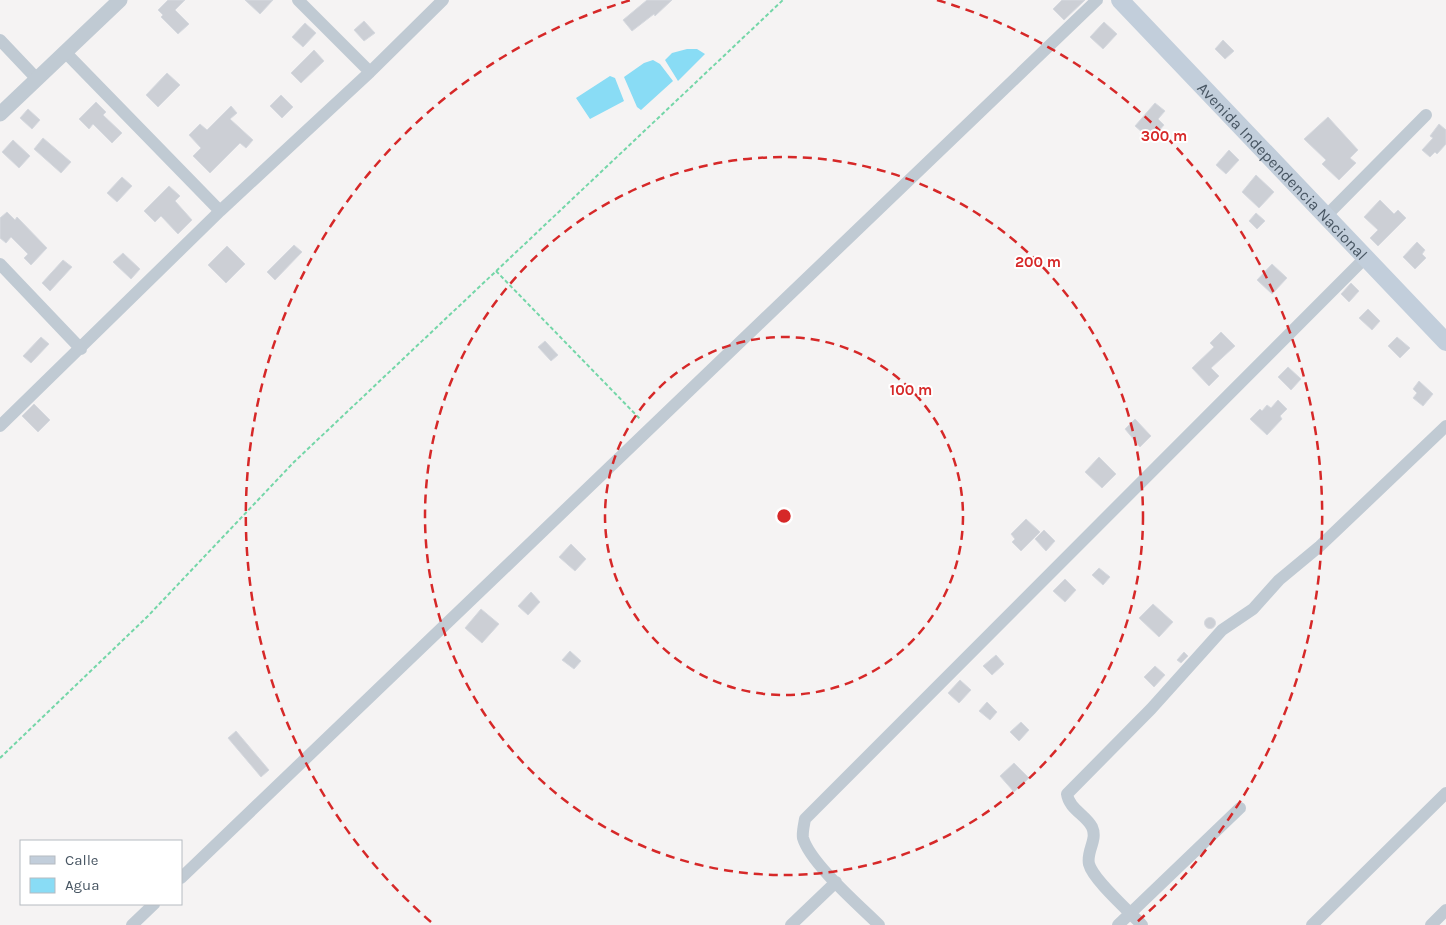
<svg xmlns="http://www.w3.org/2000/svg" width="1446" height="925" viewBox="0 0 1446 925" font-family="Karla,sans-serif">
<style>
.water{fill:#89dcf5}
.building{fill:#cccfd5;stroke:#d6d9df}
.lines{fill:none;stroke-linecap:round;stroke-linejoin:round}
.path{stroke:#74d6a8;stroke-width:2;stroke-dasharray:4 2.5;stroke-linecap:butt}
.minor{stroke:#c0cad3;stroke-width:12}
.tertiary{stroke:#c0cad3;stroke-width:15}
.secondary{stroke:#c2cedb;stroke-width:18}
.ring{fill:none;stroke:#d62828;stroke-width:2.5;stroke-dasharray:9 6}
.labels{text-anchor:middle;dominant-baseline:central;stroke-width:4;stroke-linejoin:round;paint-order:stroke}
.street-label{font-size:16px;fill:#485663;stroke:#fff}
.centre{fill:#d62828;stroke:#fff;stroke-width:2.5}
.ring-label{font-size:15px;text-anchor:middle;font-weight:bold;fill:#d62828;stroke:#fff;stroke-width:4;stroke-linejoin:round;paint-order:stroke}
</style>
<rect width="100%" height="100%" fill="#f5f3f3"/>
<path class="water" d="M687 49H697L705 54 678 81 665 60 672 53Z
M653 60 660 64 673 81 641 110 637 107 624 77 644 63Z
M610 76 615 78 624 101 590 119 576 98Z"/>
<path class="building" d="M168 0H185L175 10 189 24 178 34 161 17 163 15 158 10Z
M245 0H273L260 14Z
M647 0H672L655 16 654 14 632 31 623 20Z
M1062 0H1085L1064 20 1053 9Z
M364 21 375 33 364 41 354 30Z
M1104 22 1117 34 1103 49 1090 37Z
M305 23 316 33 303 47 292 37Z
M1223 40 1234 51 1225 59 1215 49Z
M314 50 324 61 301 83 291 73Z
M167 73 180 85 158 107 146 95Z
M281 95 293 107 282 118 270 106Z
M96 102 106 112 103 115 122 133 112 143 93 124 89 129 79 119Z
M1155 103 1165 111 1158 119 1164 125 1151 140 1135 126Z
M231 106 237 113 230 119 253 140 246 148 240 143 210 173 193 156 201 148 189 135 200 124 207 130Z
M28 109 40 120 32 129 20 118Z
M1328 117 1358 150 1350 158 1356 163 1339 180 1322 164 1326 160 1304 139Z
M1439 124 1446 130V144L1437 154 1435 152 1430 157 1422 150 1433 138 1430 136Z
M43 138 71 162 61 173 34 149Z
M13 140 30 156 19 168 2 152Z
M1229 150 1239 160 1226 174 1216 165Z
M1256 175 1274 192 1259 208 1242 192Z
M122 177 132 186 117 202 107 193Z
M169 186 180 196 175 201 192 220 178 234 161 216 155 222 144 211Z
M1380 200 1394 214 1398 210 1406 218 1378 246 1370 238 1378 230 1364 217Z
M7 212 15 220 17 217 47 248 31 265 24 258 28 254 11 237 6 243 0 238V218Z
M1256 213 1265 221 1257 229 1249 221Z
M1417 242 1425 250 1422 254 1426 258 1415 269 1403 257Z
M294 245 302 252 275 280 267 272Z
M227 246 245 264 226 283 208 265Z
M123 253 140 269 131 279 113 262Z
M63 260 72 267 50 291 42 283Z
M1272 264 1287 278 1272 294 1257 280Z
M1351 283 1359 291 1349 302 1341 294Z
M1368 309 1380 321 1372 330 1359 318Z
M1221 332 1235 346 1211 368 1219 376 1209 386 1192 368 1214 347 1210 343Z
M41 337 49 344 31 363 23 356Z
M1397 337 1410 348 1400 358 1388 346Z
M545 341 558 355 551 361 538 347Z
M1288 367 1301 379 1291 390 1278 377Z
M1419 381 1433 394 1423 406 1413 398 1417 393 1413 389Z
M1278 400 1287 409 1280 416 1282 419 1267 435 1250 419 1260 409 1262 411 1267 405 1271 408Z
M34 404 50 420 38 432 22 416Z
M1135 419 1151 436 1140 447 1125 429Z
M1099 457 1116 474 1102 488 1085 472Z
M1026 519 1040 532 1021 551 1012 542 1015 539 1011 534Z
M1044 530 1055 541 1046 551 1035 539Z
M571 544 586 559 575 571 559 557Z
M1099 568 1110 577 1103 585 1092 575Z
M1065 579 1076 590 1065 602 1053 591Z
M531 592 540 602 528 615 518 606Z
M1153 604 1173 622 1159 637 1139 618Z
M481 609 499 624 482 643 465 628Z
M1204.5 623a5.5 5.5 0 1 1 11 0a5.5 5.5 0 1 1-11 0Z
M570 651 581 661 574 669 562 660Z
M1184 652 1188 656 1181 663 1177 660Z
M996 655 1004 664 992 675 983 666Z
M1155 666 1165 675 1154 687 1144 677Z
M960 680 971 690 959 703 948 693Z
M987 702 997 712 990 720 979 711Z
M1021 722 1029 730 1019 741 1010 732Z
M236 731 269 770 261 777 228 738Z
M1014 763 1029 778 1014 792 1000 776Z"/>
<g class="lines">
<path class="path" d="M496 271 641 420
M0 758 148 616 294 462 783 0"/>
<path class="minor" d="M298 0 370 72
M0 40 37 79
M65 52 220 211
M1326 216 1426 115
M0 264 81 349
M0 426 220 211 370 72 443 0
M181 878 1097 0
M132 925 154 904
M791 925 836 882
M879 925C860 906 810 863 803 838 802 833 804 825 805 819L1366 257
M1118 925 1240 808
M1142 925C1130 912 1093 880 1089 864 1086 851 1098 840 1092 827 1086 815 1069 809 1067 794L1151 709 1222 630 1253 609 1279 580 1320 546 1446 426
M1312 925 1446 793
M1431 925 1446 910"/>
<path class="tertiary" d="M0 114 120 0"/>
<path class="secondary" id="s1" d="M1120 0 1446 342"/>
</g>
<g class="ring">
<circle cx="784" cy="516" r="179"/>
<circle cx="784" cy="516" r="359"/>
<path d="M431 922A538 538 0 0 1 631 0M937 0A538 538 0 0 1 1137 922"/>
</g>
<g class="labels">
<g class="street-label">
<text stroke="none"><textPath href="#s1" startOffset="236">Avenida Independencia Nacional</textPath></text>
</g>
</g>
<circle cx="784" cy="516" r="8" class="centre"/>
<g class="ring-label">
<text x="1164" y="141">300 m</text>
<text x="1038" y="267">200 m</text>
<text x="911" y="395">100 m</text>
</g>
<rect x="20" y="840" width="162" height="65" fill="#ffffff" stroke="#b6bbc1"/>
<rect x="30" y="856" width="25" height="8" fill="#c2cedb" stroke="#b6bbc1"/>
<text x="65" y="865" font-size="15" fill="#485663">Calle</text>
<rect x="30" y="878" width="25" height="15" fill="#89dcf5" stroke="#b6bbc1"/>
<text x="65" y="890" font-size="15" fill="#485663">Agua</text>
</svg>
